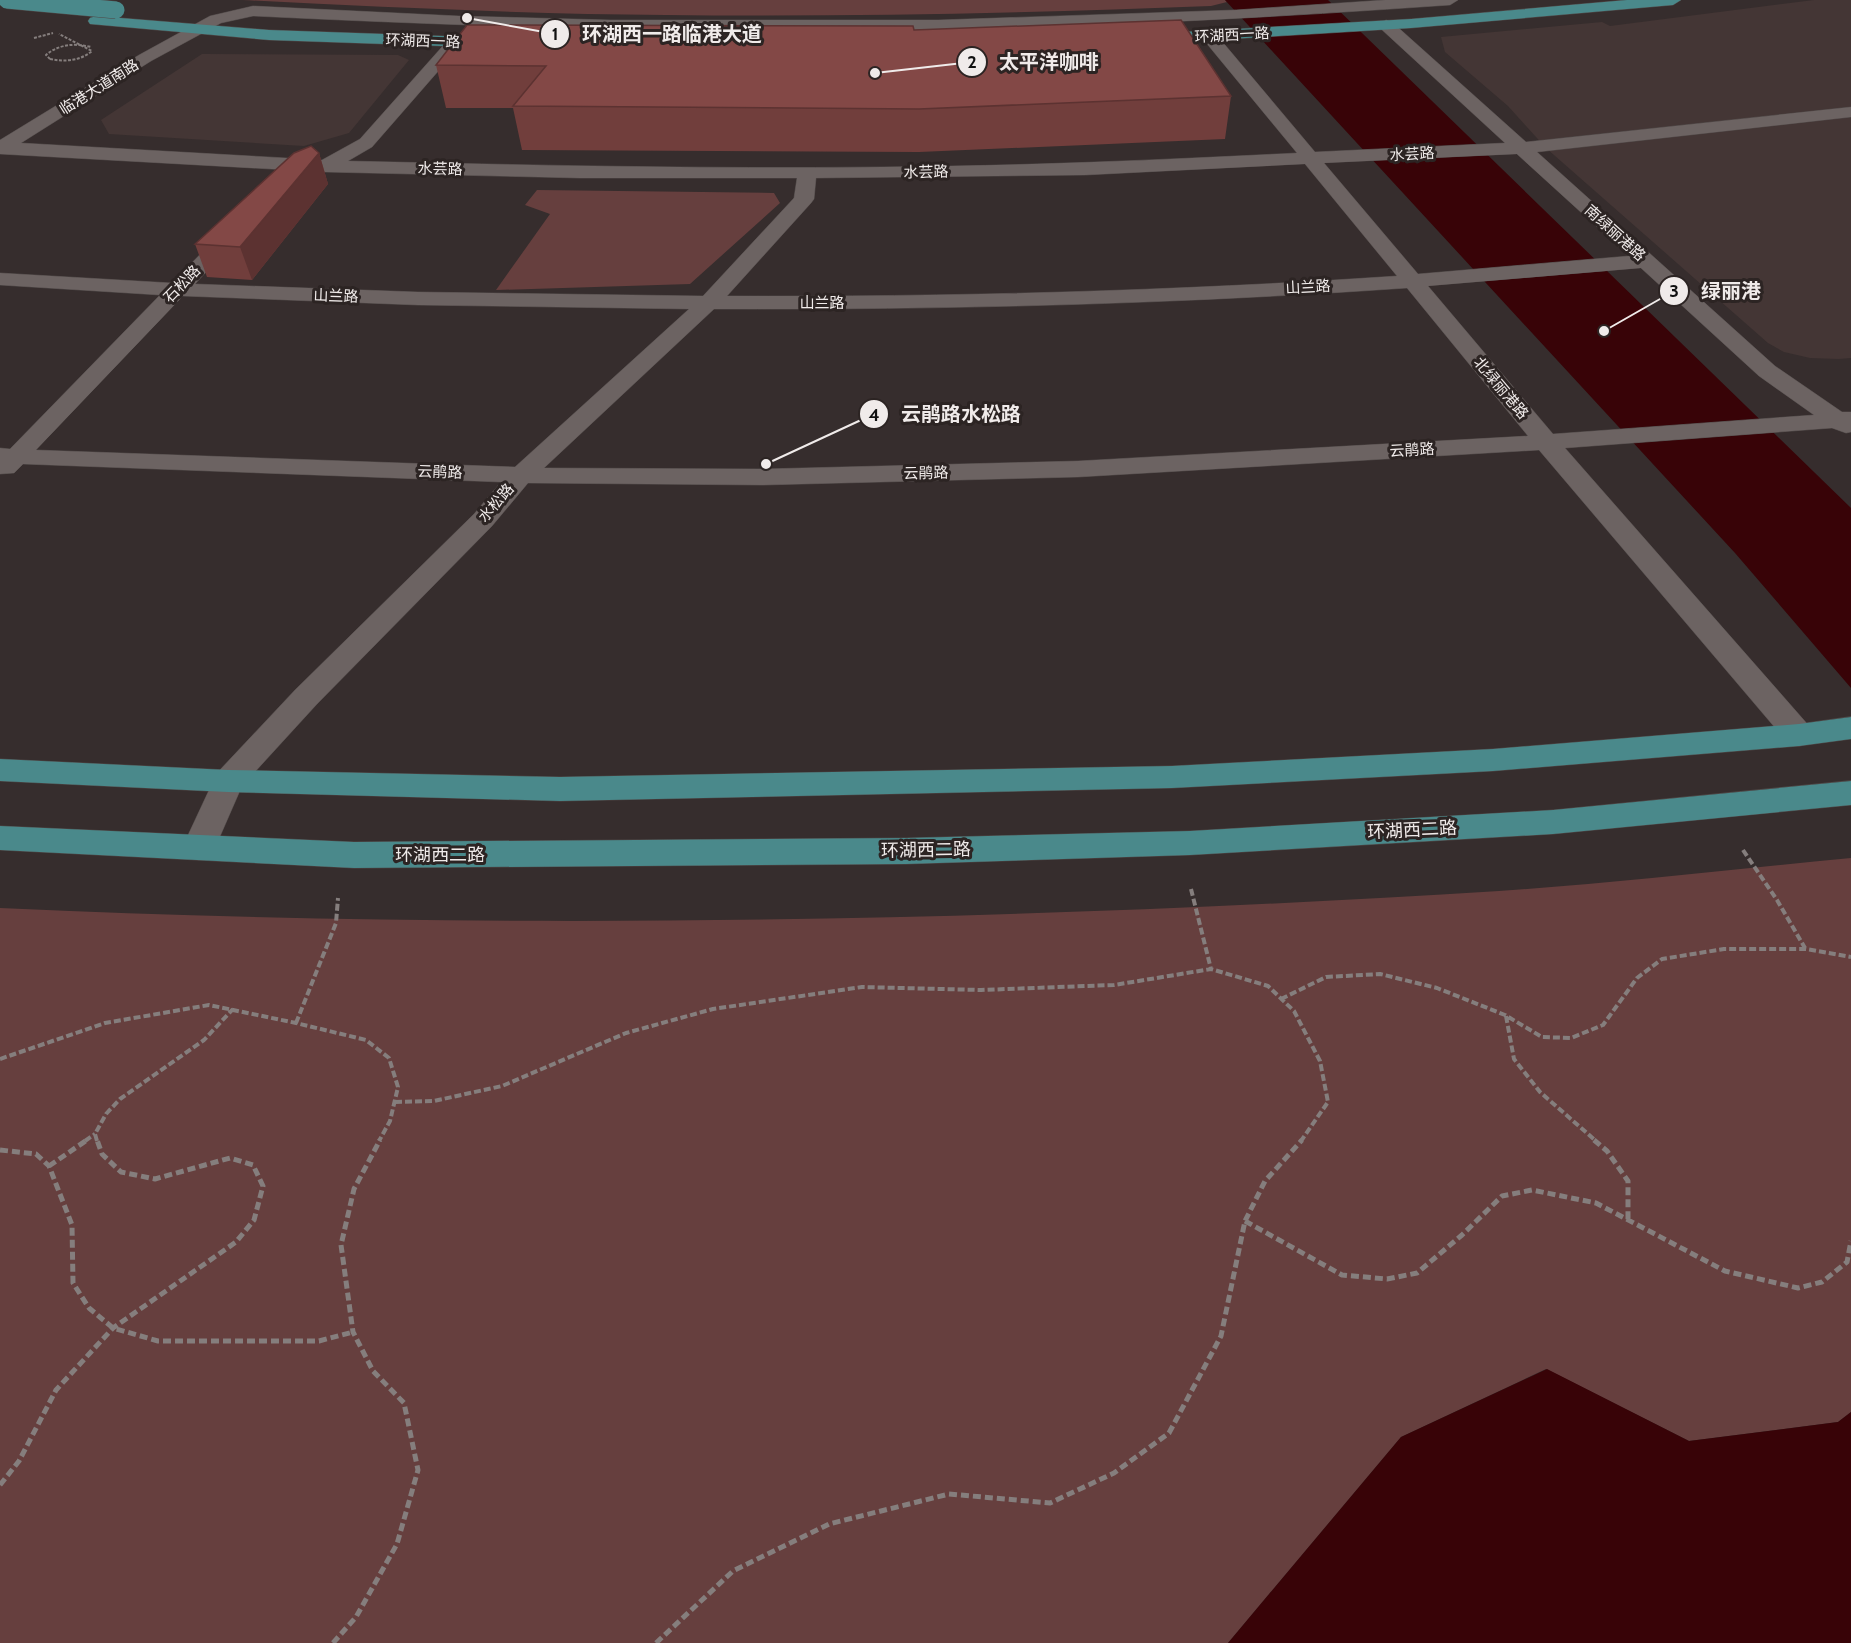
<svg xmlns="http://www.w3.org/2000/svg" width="1851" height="1643" viewBox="0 0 1851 1643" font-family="Cabin,'Noto Sans SC',sans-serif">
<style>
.built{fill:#443635}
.green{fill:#663f3e}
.water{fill:#380307}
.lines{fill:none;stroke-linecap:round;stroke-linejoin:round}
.minor-casing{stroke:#504948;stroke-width:1}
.major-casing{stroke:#504948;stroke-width:1}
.path-far2{stroke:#857e7d;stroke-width:2;stroke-dasharray:3 1.5;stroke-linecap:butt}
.path-far1{stroke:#857e7d;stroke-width:4;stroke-dasharray:7 3;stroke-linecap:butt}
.path{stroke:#857e7d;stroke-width:5;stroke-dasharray:8 4;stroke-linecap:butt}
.minor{fill:#6c6362;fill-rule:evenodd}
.major{fill:#4a898b;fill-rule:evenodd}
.major-bridge-casing{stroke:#504948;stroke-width:18;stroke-linecap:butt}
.path-bridge{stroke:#857e7d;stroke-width:2;stroke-dasharray:3 1.5;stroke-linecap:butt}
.major-bridge{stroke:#4a898b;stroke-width:17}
.wall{fill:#713e3c}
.shaded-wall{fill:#5c3231}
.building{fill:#834846;stroke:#5c3231;stroke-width:1.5}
.labels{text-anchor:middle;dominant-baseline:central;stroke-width:6;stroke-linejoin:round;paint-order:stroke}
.far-street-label{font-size:15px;fill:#f0ebea;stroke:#2c2423}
.street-label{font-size:18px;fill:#f0ebea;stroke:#2c2423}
.leader{fill:none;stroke:#f0ebea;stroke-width:2}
.callout-dot{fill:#f0ebea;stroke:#2c2423;stroke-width:2}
.mark-label{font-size:18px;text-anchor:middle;font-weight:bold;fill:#111}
.callout-label{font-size:20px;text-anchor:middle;font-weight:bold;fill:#f0ebea;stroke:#2c2423;stroke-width:6;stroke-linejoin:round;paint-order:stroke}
</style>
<rect width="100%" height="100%" fill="#362d2d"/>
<path class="built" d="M1814 0H1851V358L1839 359 1810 358 1784 352 1768 343 1546 148 1508 106 1445 52 1441 37 1602 22 1610 26Z
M202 54 398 55 409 60 349 133 304 146 109 134 101 120Z"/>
<path class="green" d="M242 0H1225L1227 2 1211 6C1030 13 848 17 666 15 524 14 383 7 242 0Z
M537 190 774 193 780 203 690 284 496 290 550 214 525 205Z
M1851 858V1412L1838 1422 1689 1441 1546 1369 1401 1437 1228 1643H0V908C499 931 1000 922 1499 891 1616 883 1734 869 1851 858Z"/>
<path class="water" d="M1225 0H1328L1851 508V688L1735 553Z
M1547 1369 1689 1441 1838 1422 1851 1412V1643H1228L1401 1437Z"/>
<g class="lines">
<g class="minor-casing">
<path id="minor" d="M1385 0H1458L1450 5C1280 17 1110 26 939 30 710 34 481 27 253 16L221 23 151 61 21 143 322 160 360 139 449 39H461L463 42 461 45 372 147 348 161C526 165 704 169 882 167 1020 166 1158 160 1297 153L1203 39 1201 36 1203 33H1215L1315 152 1505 143 1380 28 1378 25 1386 20 1392 22 1526 142 1851 107V117L1537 152 1775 366 1842 412H1851V432L1846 433 1832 428 1565 448 1810 727 1815 735 1810 743 1799 746 1788 743 1539 450 1078 477 763 485 528 483 492 526 317 704 242 786 211 857 199 860 187 857 182 848 217 773 295 690 474 514 501 482 23 464 14 473 0 474V448L10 449 160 295 0 285V273L172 283 227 227H241L244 231 195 284 418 292 703 296 794 198 797 178H579L325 172 0 154V140L139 55 210 16 253 6 459 16 611 20H938L1236 10ZM1517 154 1629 256 1418 274 1324 163ZM1305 164 1397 276C1174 291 950 297 727 296L811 203 814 199 816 178 1085 175ZM1641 268 1759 376 1814 415 1553 434 1428 286ZM1407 288 1528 436 1078 461 763 469 544 468 714 309C946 310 1176 304 1407 288ZM183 296 418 305 689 309 515 467 36 450Z"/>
</g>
<g class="major-casing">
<path id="major" d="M1627 0H1681L1673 5 1411 28 1148 44 1140 39 1148 34 1411 19Z
M96 16 269 30 500 38 508 43 500 48 269 40 90 24 88 21 90 18Z
M1851 717V739L1799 746 1493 771 1172 788 560 801 228 792 0 781V759L228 770 560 777 1172 766 1493 749 1799 724Z
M1851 781V805L1553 834 1190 855 906 864 354 868 0 850V826L354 842 906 838 1190 831 1553 810Z"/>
</g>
<path class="path-far2" d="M34 38 53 33
M50 59C65 62 80 61 92 51L59 34"/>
<path class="path-far1" d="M1743 850 1777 900 1805 948
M1191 889 1211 969
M1281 999 1326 977 1380 974 1437 988 1505 1015 1542 1037 1571 1038 1603 1025 1637 978 1662 959 1724 949H1806L1851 957
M1506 1016 1514 1059 1540 1092 1596 1141
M296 1023 336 923 338 898
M0 1059 105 1023 209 1005 296 1023 366 1040 389 1058 398 1087 390 1121 379 1141
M395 1102 434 1101 502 1086 626 1033 713 1009 862 987 981 990 1114 985 1211 969 1268 986 1294 1011 1320 1061 1328 1102 1301 1141
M85 1141 95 1134
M97 1141 95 1134 106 1114 120 1099 204 1040 233 1009"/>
<path class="path" d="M1594 1140 1607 1151 1628 1181V1220
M0 1150 36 1154 49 1166 72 1225 73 1283 89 1308 113 1328 158 1341H319L353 1332
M49 1166 87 1140
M1245 1221 1342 1275 1387 1279 1417 1273 1462 1235 1502 1196 1532 1190 1596 1203 1725 1271 1798 1288 1822 1282 1847 1262 1851 1241
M0 1485 19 1461 56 1390 113 1328 236 1242 254 1220 263 1186 253 1165 230 1158 155 1179 121 1172 102 1154 97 1140
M333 1643 356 1617 397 1544 418 1470 404 1403 373 1371 353 1332 341 1245 354 1189 380 1140
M656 1643 733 1571 829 1524 949 1494 1050 1503 1114 1473 1169 1433 1221 1336 1245 1221 1265 1181 1302 1140"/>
<use href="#minor" class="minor"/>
<use href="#major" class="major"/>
<g class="major-bridge-casing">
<path id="major-bridge" d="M7 0 116 10"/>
</g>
<path class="path-bridge" d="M50 59 46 55C59 44 75 43 91 47"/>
<use href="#major-bridge" class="major-bridge"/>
</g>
<path class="wall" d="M914 30 1231 96 1225 139 919 152 522 150 513 108H446L436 65Z
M319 153 328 184 252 280 207 277 195 244Z"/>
<path class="shaded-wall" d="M319 153 328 184 252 280 240 247Z"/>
<path class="building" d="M1181 20 1231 96 919 109 513 106 546 66 436 65 467 25 913 26 914 30Z
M311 146 319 153 240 247 195 244 294 153Z"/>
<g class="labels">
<g class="far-street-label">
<text transform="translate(1232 35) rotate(-3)">环湖西一路</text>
<text transform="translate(423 41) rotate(2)">环湖西一路</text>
<text transform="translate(99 87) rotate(-32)">临港大道南路</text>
<text transform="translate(1412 154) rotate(-3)">水芸路</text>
<text transform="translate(440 169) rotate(1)">水芸路</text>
<text transform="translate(926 172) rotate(-1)">水芸路</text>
<text transform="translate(1615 233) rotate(42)">南绿丽港路</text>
<text transform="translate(182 284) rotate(-46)">石松路</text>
<text transform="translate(1308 287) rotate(-3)">山兰路</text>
<text transform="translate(336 296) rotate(2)">山兰路</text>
<text x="822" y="303">山兰路</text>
<text transform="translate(1501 388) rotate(50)">北绿丽港路</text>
<text transform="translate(1412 450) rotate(-3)">云鹃路</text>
<text transform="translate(440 472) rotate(2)">云鹃路</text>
<text transform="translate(926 473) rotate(-1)">云鹃路</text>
<text transform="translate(496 503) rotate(-49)">水松路</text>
</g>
<g class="street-label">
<text transform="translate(1412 830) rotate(-3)">环湖西二路</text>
<text transform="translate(926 850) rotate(-1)">环湖西二路</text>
<text x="440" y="855">环湖西二路</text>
</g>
</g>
<path class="leader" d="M467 18L555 34M875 73L972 62M1604 331L1674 291M766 464L874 414"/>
<g class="callout-dot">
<circle cx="467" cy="18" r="6"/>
<circle cx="875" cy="73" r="6"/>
<circle cx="1604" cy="331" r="6"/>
<circle cx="766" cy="464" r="6"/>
<circle cx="555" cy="34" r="15"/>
<circle cx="972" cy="62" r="15"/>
<circle cx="1674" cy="291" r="15"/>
<circle cx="874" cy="414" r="15"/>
</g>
<g class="mark-label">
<text x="555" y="40">1</text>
<text x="972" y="68">2</text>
<text x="1674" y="297">3</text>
<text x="874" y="421">4</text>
</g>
<g class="callout-label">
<text x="672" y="41">环湖西一路临港大道</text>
<text x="1049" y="69">太平洋咖啡</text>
<text x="1731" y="298">绿丽港</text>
<text x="961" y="421">云鹃路水松路</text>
</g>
</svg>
